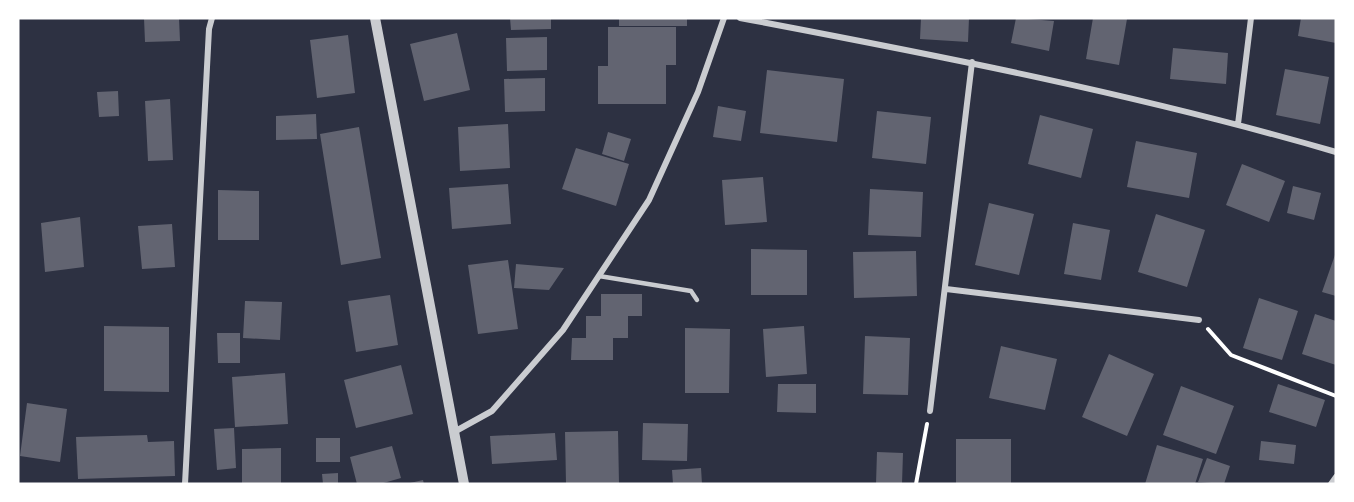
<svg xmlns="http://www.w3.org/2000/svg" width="1354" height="502" viewBox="0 0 1354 502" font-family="Montserrat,sans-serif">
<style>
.building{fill:#626471}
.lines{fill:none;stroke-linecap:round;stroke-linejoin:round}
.path{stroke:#fff;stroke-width:4}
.service{stroke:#caccd0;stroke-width:4.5}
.minor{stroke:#caccd0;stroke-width:6}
.tertiary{stroke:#caccd0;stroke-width:10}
</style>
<rect width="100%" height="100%" fill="#2d3142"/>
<path class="building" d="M144 18H179L180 41 145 42Z
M510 18H551V29L511 30Z
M619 18H687V26H619Z
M921 18H969L968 42 920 39Z
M1016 18 1054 21 1049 51 1011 43Z
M1093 18 1127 19 1119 65 1086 59Z
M1301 18H1336V43L1298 36Z
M608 27H676V65H666V104H598V66H608Z
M457 33 470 90 424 101 410 44Z
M348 35 355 93 317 98 310 40Z
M547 37V70L507 71 506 38Z
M1173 48 1228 53 1226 84 1170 79Z
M1285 69 1329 77 1320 124 1276 115Z
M767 70 844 79 837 142 760 133Z
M545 78V111L505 112 504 79Z
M118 91 119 116 99 117 97 92Z
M170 99 173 160 148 161 145 101Z
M718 106 746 111 741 141 713 137Z
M877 111 931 117 926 164 872 158Z
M316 114 317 139 276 140V116Z
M1040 115 1093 129 1081 178 1028 164Z
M508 124 510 168 460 171 458 127Z
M359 127 381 258 341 265 320 134Z
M608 132 631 139 624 161 602 154Z
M1136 141 1197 153 1189 198 1127 187Z
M576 148 629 164 616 206 562 189Z
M1242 164 1285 181 1269 222 1226 205Z
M763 177 767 222 725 225 722 180Z
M508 184 511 224 452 229 449 188Z
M1293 186 1321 193 1314 220 1287 213Z
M870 189 923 192 921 237 868 235Z
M218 190 259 191V240H218Z
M989 203 1034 214 1019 275 975 265Z
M1156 214 1205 230 1187 287 1138 272Z
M80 217 84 267 45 272 41 223Z
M1073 223 1110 230 1101 280 1064 274Z
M172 224 175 267 142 269 138 226Z
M751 249 807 250V295H751Z
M916 251 917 296 854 298 853 252Z
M1336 252V296L1322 292Z
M508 260 518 329 478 334 468 265Z
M516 264 564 268 549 290 514 288Z
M601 294H642V316H628V338H613V360H571L572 338H586V316H601Z
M390 295 398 345 356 352 348 301Z
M1259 298 1298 311 1282 360 1243 348Z
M245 301 282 302 280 340 243 338Z
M1315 314 1336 321V365L1302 354Z
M104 326 169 327V392L104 391Z
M804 326 807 374 766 377 763 329Z
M685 328 730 329 729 393H685Z
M217 333H240V363H218Z
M865 336 910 338 908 395 863 394Z
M1001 346 1057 359 1045 410 989 398Z
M1109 354 1154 374 1127 436 1082 417Z
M401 365 413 414 356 428 344 380Z
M285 373 288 424 235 427 232 377Z
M778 384H816V413L777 412Z
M1278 384 1325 400 1316 427 1269 412Z
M1181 386 1234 406 1216 454 1163 435Z
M27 403 67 409 60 462 20 456Z
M643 423 688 424 687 461 642 460Z
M234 428 236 468 217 470 214 429Z
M618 431 619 484H566L565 432Z
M555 433 557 460 492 464 490 436Z
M147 435 148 442 174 441 175 476 78 479 76 437Z
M316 438H340V462H316Z
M956 439H1011V484H956Z
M1261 441 1296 445 1294 464 1259 460Z
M1157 445 1203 459 1195 484H1145Z
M392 446 401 478 380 484H357L350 457Z
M281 448V484H242V449Z
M877 452 903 453 902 484H876Z
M1207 458 1230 466 1224 484 1198 482Z
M701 468 702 484H673L672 470Z
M338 473V484H323L322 474Z
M423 480 424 484H410V483Z"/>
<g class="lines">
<path class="path" d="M1208 329 1231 355 1336 396
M916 484 927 424"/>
<path class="service" d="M599 276 691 291 697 300"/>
<path class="minor" d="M740 18C941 56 1140 95 1336 152
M1238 124 1251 18
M946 289 1199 320
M930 411 972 62
M454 432 492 411 563 330 649 200 698 92 724 18
M185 484 209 29 212 18
M1331 484 1336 477"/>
<path class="tertiary" d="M375 18 464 484"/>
</g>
<rect width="1354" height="502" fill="none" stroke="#ffffff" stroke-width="39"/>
</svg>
